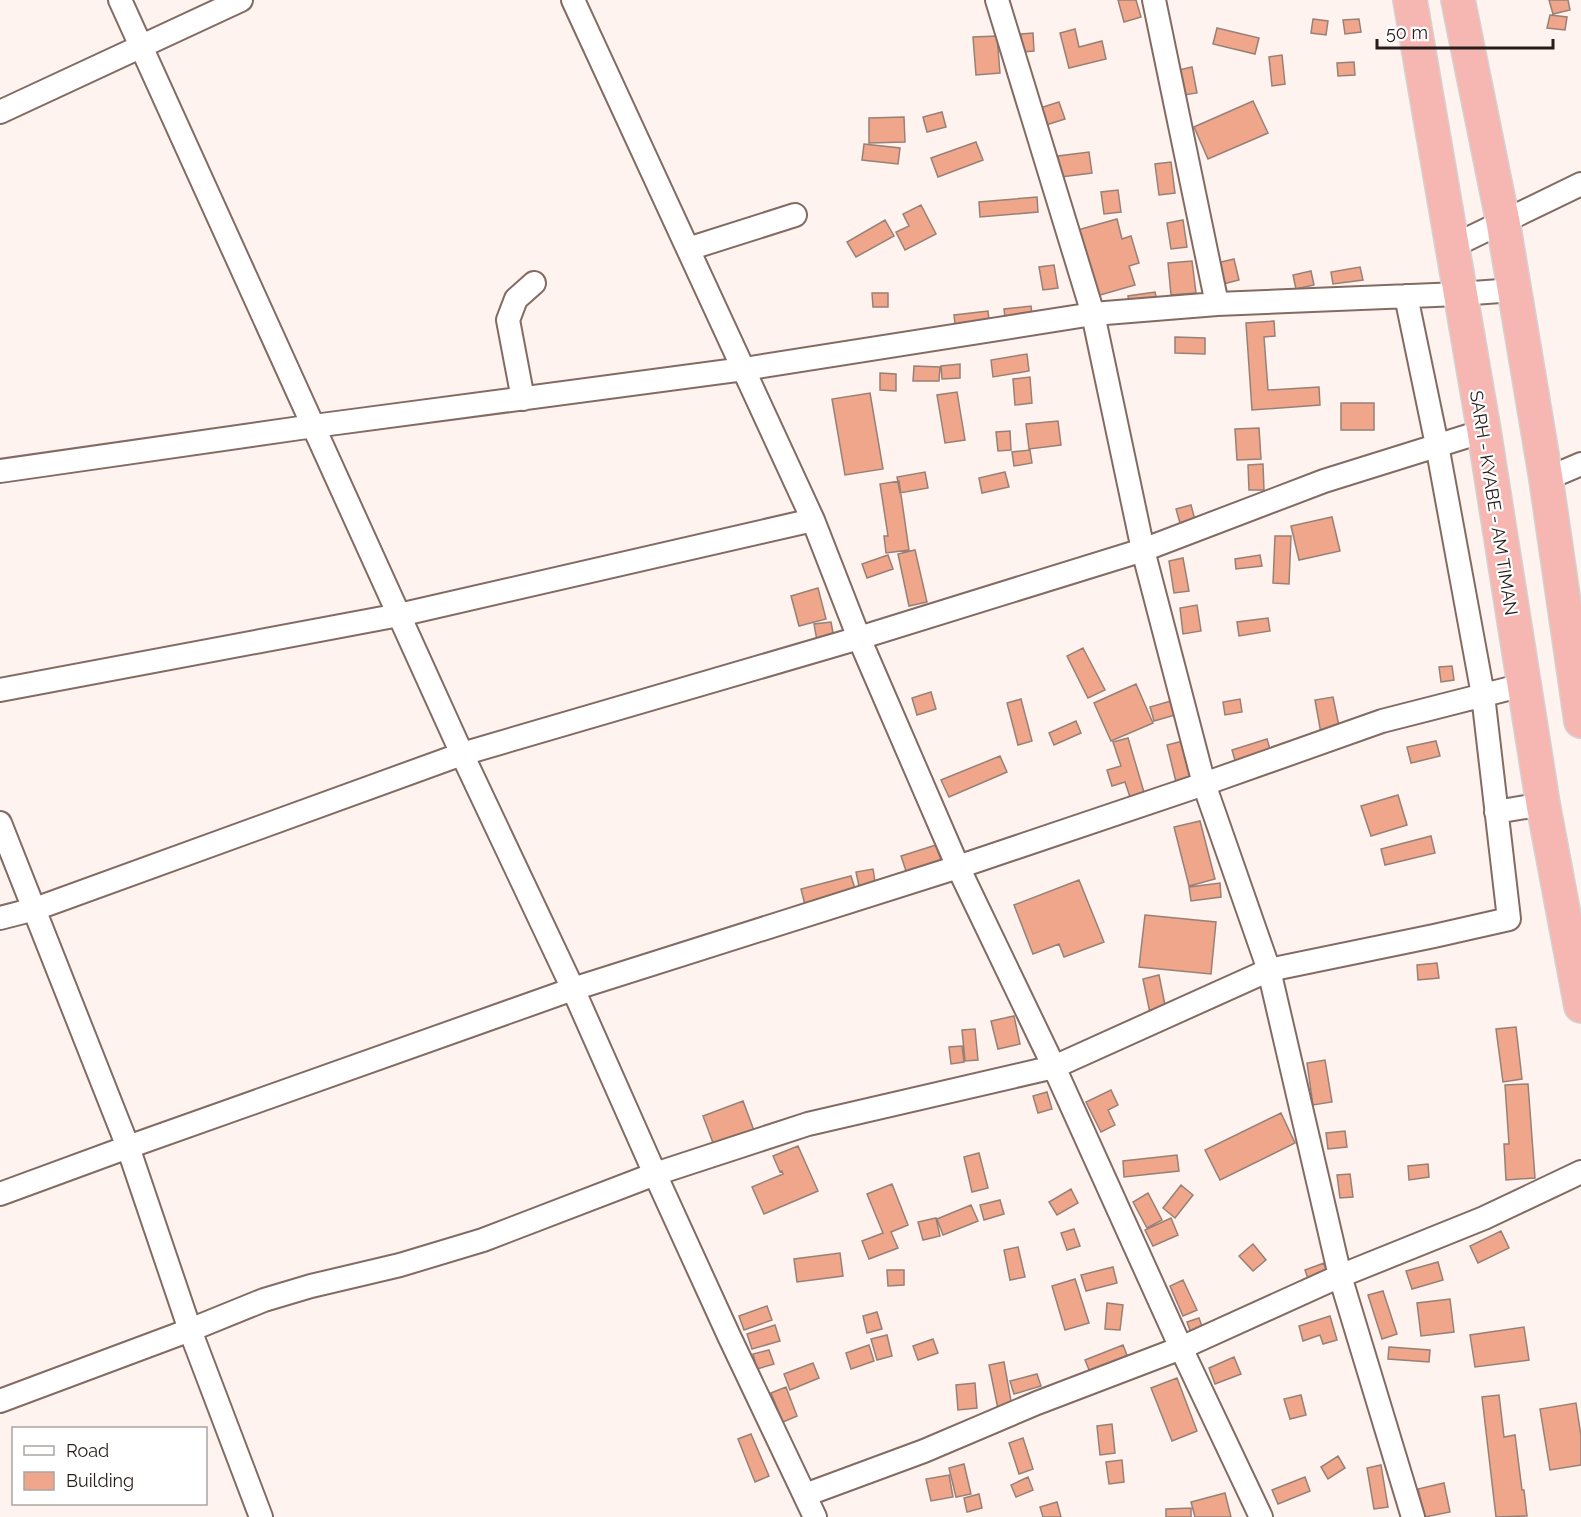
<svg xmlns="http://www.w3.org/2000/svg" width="1581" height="1517" viewBox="0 0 1581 1517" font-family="Raleway,sans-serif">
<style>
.building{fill:#efa68a;stroke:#988077;stroke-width:1.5}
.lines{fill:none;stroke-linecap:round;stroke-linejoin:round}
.minor-casing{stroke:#836b63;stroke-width:26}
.trunk-casing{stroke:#d4d2d1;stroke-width:36}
.minor{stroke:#fff;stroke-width:22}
.trunk{stroke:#f6b6b2;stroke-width:33}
.labels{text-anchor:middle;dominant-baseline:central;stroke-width:4.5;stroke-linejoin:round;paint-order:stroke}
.street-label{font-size:18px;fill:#271d1a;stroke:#fff}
</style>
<rect width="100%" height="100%" fill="#fef3ee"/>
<path class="building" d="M1118 0H1136L1141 17 1124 22Z
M1549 0H1568L1570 10 1553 14Z
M1550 15 1567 17 1565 30 1547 28Z
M1313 19 1328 21 1326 35 1311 33Z
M1359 19 1361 32 1345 34 1343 20Z
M1217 28 1259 38 1255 54 1213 44Z
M1075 29 1079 47 1102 41 1106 59 1069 68 1060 33Z
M1033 33 1034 51 1022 52 1021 34Z
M997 36 1000 73 976 75 973 37Z
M1282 55 1285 84 1272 86 1269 57Z
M1354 62 1355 75 1338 76 1337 63Z
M1192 67 1197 93 1184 95 1179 70Z
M1253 101 1268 133 1208 159 1194 127Z
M1059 102 1065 119 1046 125 1040 108Z
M942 112 946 127 927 132 923 117Z
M904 117 905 142 869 143V118Z
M976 142 983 160 938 177 931 158Z
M864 144 900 148 898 164 862 160Z
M1089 152 1092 173 1061 177 1058 156Z
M1171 162 1175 193 1159 195 1155 164Z
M1118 190 1121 212 1104 214 1101 192Z
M1037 197 1038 212 980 217 979 202Z
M921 205 936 234 905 250 896 232 909 226 903 214Z
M1117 219 1122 239 1131 236 1139 263 1129 266 1135 285 1093 297 1074 231Z
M885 220 894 236 856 257 847 242Z
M1183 220 1187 247 1171 249 1167 223Z
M1234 259 1239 280 1223 284 1217 263Z
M1192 261 1196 293 1171 295 1168 263Z
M1054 265 1058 288 1043 290 1039 267Z
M1360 267 1363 280 1333 284 1331 272Z
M1311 271 1314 285 1296 289 1293 275Z
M1155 292 1158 307 1130 310 1128 296Z
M872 293H888V307H873Z
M1031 306 1033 323 1006 326 1004 309Z
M988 311 990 328 956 332 954 315Z
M1274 321 1275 336 1264 337 1268 390 1319 387 1320 405 1252 410 1246 323Z
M1175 337 1205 338V354L1175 353Z
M1027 354 1029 371 993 377 991 360Z
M960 364V378L942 379 941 366Z
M914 366 940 367 939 381H913Z
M880 373 896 374V391L880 390Z
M1030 377 1032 403 1015 405 1013 379Z
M957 392 965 440 945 443 937 395Z
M870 393 883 469 845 475 832 399Z
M1341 403H1374V430H1341Z
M1058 421 1061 445 1029 449 1026 424Z
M1259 428 1261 459 1237 460 1235 429Z
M1010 431 1011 450 998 451 996 432Z
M1030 450 1032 463 1014 466 1012 452Z
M1263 464 1264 490H1249L1248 465Z
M925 472 928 488 900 493 897 477Z
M1005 472 1009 487 982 493 979 478Z
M899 481 909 550 886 553 884 536H888L880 484Z
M1191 505 1195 520 1180 523 1176 509Z
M1332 517 1340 551 1299 560 1291 526Z
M1275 536H1291L1289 584 1273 583Z
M915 550 927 602 909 606 898 554Z
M888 555 893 569 867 578 862 564Z
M1260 555 1262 566 1236 569 1235 559Z
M1183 558 1189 591 1174 593 1169 561Z
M818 588 826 619 799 626 791 596Z
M1197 605 1201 631 1183 634 1180 608Z
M1268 618 1270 631 1239 636 1237 622Z
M831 622 834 638 817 641 814 624Z
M1083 648 1105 690 1088 698 1067 656Z
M1452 666 1454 680 1441 682 1439 667Z
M1136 684 1153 723 1111 741 1094 703Z
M931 692 936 709 917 715 912 698Z
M1333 697 1341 736 1322 739 1315 700Z
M1021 699 1032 741 1018 745 1007 703Z
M1240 699 1242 712 1225 715 1223 702Z
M1171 701 1175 715 1154 721 1150 707Z
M1076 721 1081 733 1054 745 1049 733Z
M1128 738 1146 799 1132 803 1125 782 1112 786 1107 770 1121 766 1113 742Z
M1267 739 1272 756 1237 767 1232 750Z
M1183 741 1192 783 1177 786 1167 745Z
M1436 741 1440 756 1411 763 1407 747Z
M1000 756 1007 772 949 797 941 780Z
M1398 795 1407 825 1371 836 1361 806Z
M1200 821 1215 879 1189 886 1174 827Z
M1431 836 1435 853 1385 865 1381 849Z
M936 845 942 863 907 874 901 856Z
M873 869 876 888 860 891 856 872Z
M851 876 857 895 806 909 801 889Z
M1079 880 1104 942 1064 957 1059 944 1033 954 1014 905Z
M1220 883 1221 897 1191 901 1189 887Z
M1145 915 1216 922 1211 974 1139 967Z
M1437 963 1439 978 1418 980 1417 965Z
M1159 975 1167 1015 1151 1018 1143 979Z
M1014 1016 1020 1044 998 1049 991 1021Z
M1516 1027 1522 1079 1503 1082 1496 1029Z
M975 1029 978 1060 965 1061 962 1030Z
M962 1046 964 1062 951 1064 949 1047Z
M1325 1060 1332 1102 1313 1105 1307 1063Z
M1528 1084 1535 1178 1506 1180 1504 1144H1509L1505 1085Z
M1111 1090 1118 1105 1108 1110 1115 1125 1101 1132 1086 1102Z
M1047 1092 1052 1109 1038 1113 1033 1096Z
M743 1101 759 1144 719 1159 703 1116Z
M1281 1113 1295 1143 1220 1180 1205 1150Z
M1345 1131 1347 1147 1328 1149 1326 1133Z
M798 1146 818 1191 764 1214 752 1187 783 1174 782 1171 780 1172 773 1156Z
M979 1153 988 1188 972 1192 964 1157Z
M1177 1155 1179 1171 1124 1177 1123 1161Z
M1428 1164 1429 1177 1409 1180 1408 1166Z
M1350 1174 1353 1197 1340 1198 1337 1175Z
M892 1184 908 1225 891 1232 898 1248 869 1259 862 1241 883 1233 867 1194Z
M1181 1185 1193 1195 1175 1218 1163 1208Z
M1071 1189 1078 1203 1057 1215 1049 1202Z
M1148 1193 1162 1220 1147 1228 1133 1202Z
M1000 1200 1004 1214 984 1220 980 1205Z
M971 1205 978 1221 943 1235 937 1219Z
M936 1218 940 1236 923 1240 918 1222Z
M1171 1218 1178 1235 1153 1246 1145 1230Z
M1074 1229 1080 1246 1067 1250 1061 1233Z
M1501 1231 1509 1248 1478 1263 1470 1246Z
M1253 1244 1266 1260 1253 1271 1239 1256Z
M1018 1247 1025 1277 1010 1280 1004 1250Z
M840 1253 843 1276 797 1282 794 1259Z
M1438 1262 1443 1280 1412 1289 1406 1271Z
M1324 1263 1329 1277 1310 1284 1305 1270Z
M1113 1267 1117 1283 1086 1291 1081 1275Z
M887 1270H904V1285L888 1286Z
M1075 1279 1089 1323 1065 1330 1052 1286Z
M1183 1280 1197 1310 1183 1316 1170 1286Z
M1383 1291 1397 1334 1382 1339 1368 1295Z
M1450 1299 1454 1332 1421 1336 1417 1303Z
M1107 1303 1123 1305 1120 1330 1105 1329Z
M767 1306 772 1320 744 1330 739 1316Z
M877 1312 882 1329 867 1333 863 1316Z
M1330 1316 1337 1340 1323 1344 1320 1335 1303 1341 1299 1326Z
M1199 1318 1206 1337 1194 1341 1187 1322Z
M775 1325 780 1341 752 1349 747 1334Z
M1524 1327 1529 1360 1475 1367 1470 1335Z
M887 1335 892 1356 877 1360 871 1339Z
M933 1339 938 1353 918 1360 913 1346Z
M869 1345 874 1361 851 1369 846 1353Z
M1123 1345 1130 1363 1092 1377 1085 1360Z
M1389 1347 1430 1350 1429 1362 1388 1359Z
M769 1350 774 1364 757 1369 753 1354Z
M1234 1357 1241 1374 1215 1384 1209 1368Z
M1004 1362 1013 1412 999 1414 989 1365Z
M813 1363 819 1378 790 1390 784 1374Z
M1037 1374 1041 1386 1014 1394 1010 1381Z
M1177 1378 1197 1431 1172 1441 1151 1388Z
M975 1383 977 1408 958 1410 956 1385Z
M786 1387 797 1416 783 1422 771 1393Z
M1301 1395 1306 1415 1290 1419 1284 1399Z
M1499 1395 1504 1437 1515 1435 1522 1490H1524L1527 1516 1496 1517 1482 1397Z
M1576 1403 1581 1436V1465L1550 1470 1540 1409Z
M1112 1424 1115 1453 1100 1455 1097 1426Z
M751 1434 769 1476 755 1482 738 1439Z
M1023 1438 1033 1469 1019 1474 1009 1443Z
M1338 1456 1345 1468 1328 1479 1321 1467Z
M1122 1460 1124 1482 1109 1484 1106 1462Z
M964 1464 971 1494 956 1497 949 1468Z
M1381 1465 1388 1507 1374 1509 1367 1468Z
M949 1475 953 1497 931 1501 926 1479Z
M1028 1477 1033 1490 1016 1497 1011 1485Z
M1305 1477 1310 1491 1278 1504 1272 1490Z
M1444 1483 1450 1512 1425 1517 1418 1489Z
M1225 1493 1231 1517H1195L1191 1502Z
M979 1494 982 1508 967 1512 964 1498Z
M1057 1502 1061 1517H1043L1040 1507Z
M1191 1508V1517H1166V1509Z"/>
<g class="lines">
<g class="minor-casing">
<path id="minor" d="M120 0 462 754 573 989 655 1174 729 1336 815 1517
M573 0 813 520 859 638 958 867 1054 1067 1181 1348 1261 1517
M997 0 1093 314 1143 550 1204 784 1269 970 1340 1276 1413 1517
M1154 0 1217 304
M0 112 241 0
M1451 247 1581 184
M688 249 795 215
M523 399 508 320 516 299 534 283
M0 471 314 426 744 369 1093 314 1217 304 1459 294 1514 290
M1546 479 1581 464
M0 690 399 615 813 520
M1496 812 1543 804
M0 823 128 1147 190 1330 261 1517
M0 918 35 909 462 754 859 638 1143 550 1324 481 1484 431
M0 1194 128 1147 573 989 958 867 1204 784 1382 721 1523 685
M0 1401 190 1330 264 1300 311 1286 400 1265 483 1240 655 1174 808 1124 1054 1067 1269 970 1434 936 1509 919 1483 695 1437 445 1406 296
M805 1495 924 1451 1037 1403 1181 1348 1340 1276 1484 1218 1581 1172"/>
</g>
<g class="trunk-casing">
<path id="trunk" d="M1410 0 1484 431 1543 804 1581 1006
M1458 0 1503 222 1546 479 1581 721"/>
</g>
<use href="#minor" class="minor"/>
<use href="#trunk" class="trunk"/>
</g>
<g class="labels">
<g class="street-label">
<text transform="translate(1494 503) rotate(81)">SARH - KYABE - AM TIMAN</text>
</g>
</g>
<rect x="12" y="1427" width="195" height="78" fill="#ffffff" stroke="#a9a5a3" stroke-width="1.5"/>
<rect x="24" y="1446" width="30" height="9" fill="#ffffff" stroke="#a9a5a3" stroke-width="1.5"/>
<text x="66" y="1457" font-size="18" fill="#271d1a">Road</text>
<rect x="24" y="1472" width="30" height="18" fill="#efa68a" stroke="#a9a5a3" stroke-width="1.5"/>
<text x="66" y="1487" font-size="18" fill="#271d1a">Building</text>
<path d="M1377 39v9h176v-9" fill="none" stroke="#271d1a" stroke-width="3"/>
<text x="1386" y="39" font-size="18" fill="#271d1a" stroke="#ffffff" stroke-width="4.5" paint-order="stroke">50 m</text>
</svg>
